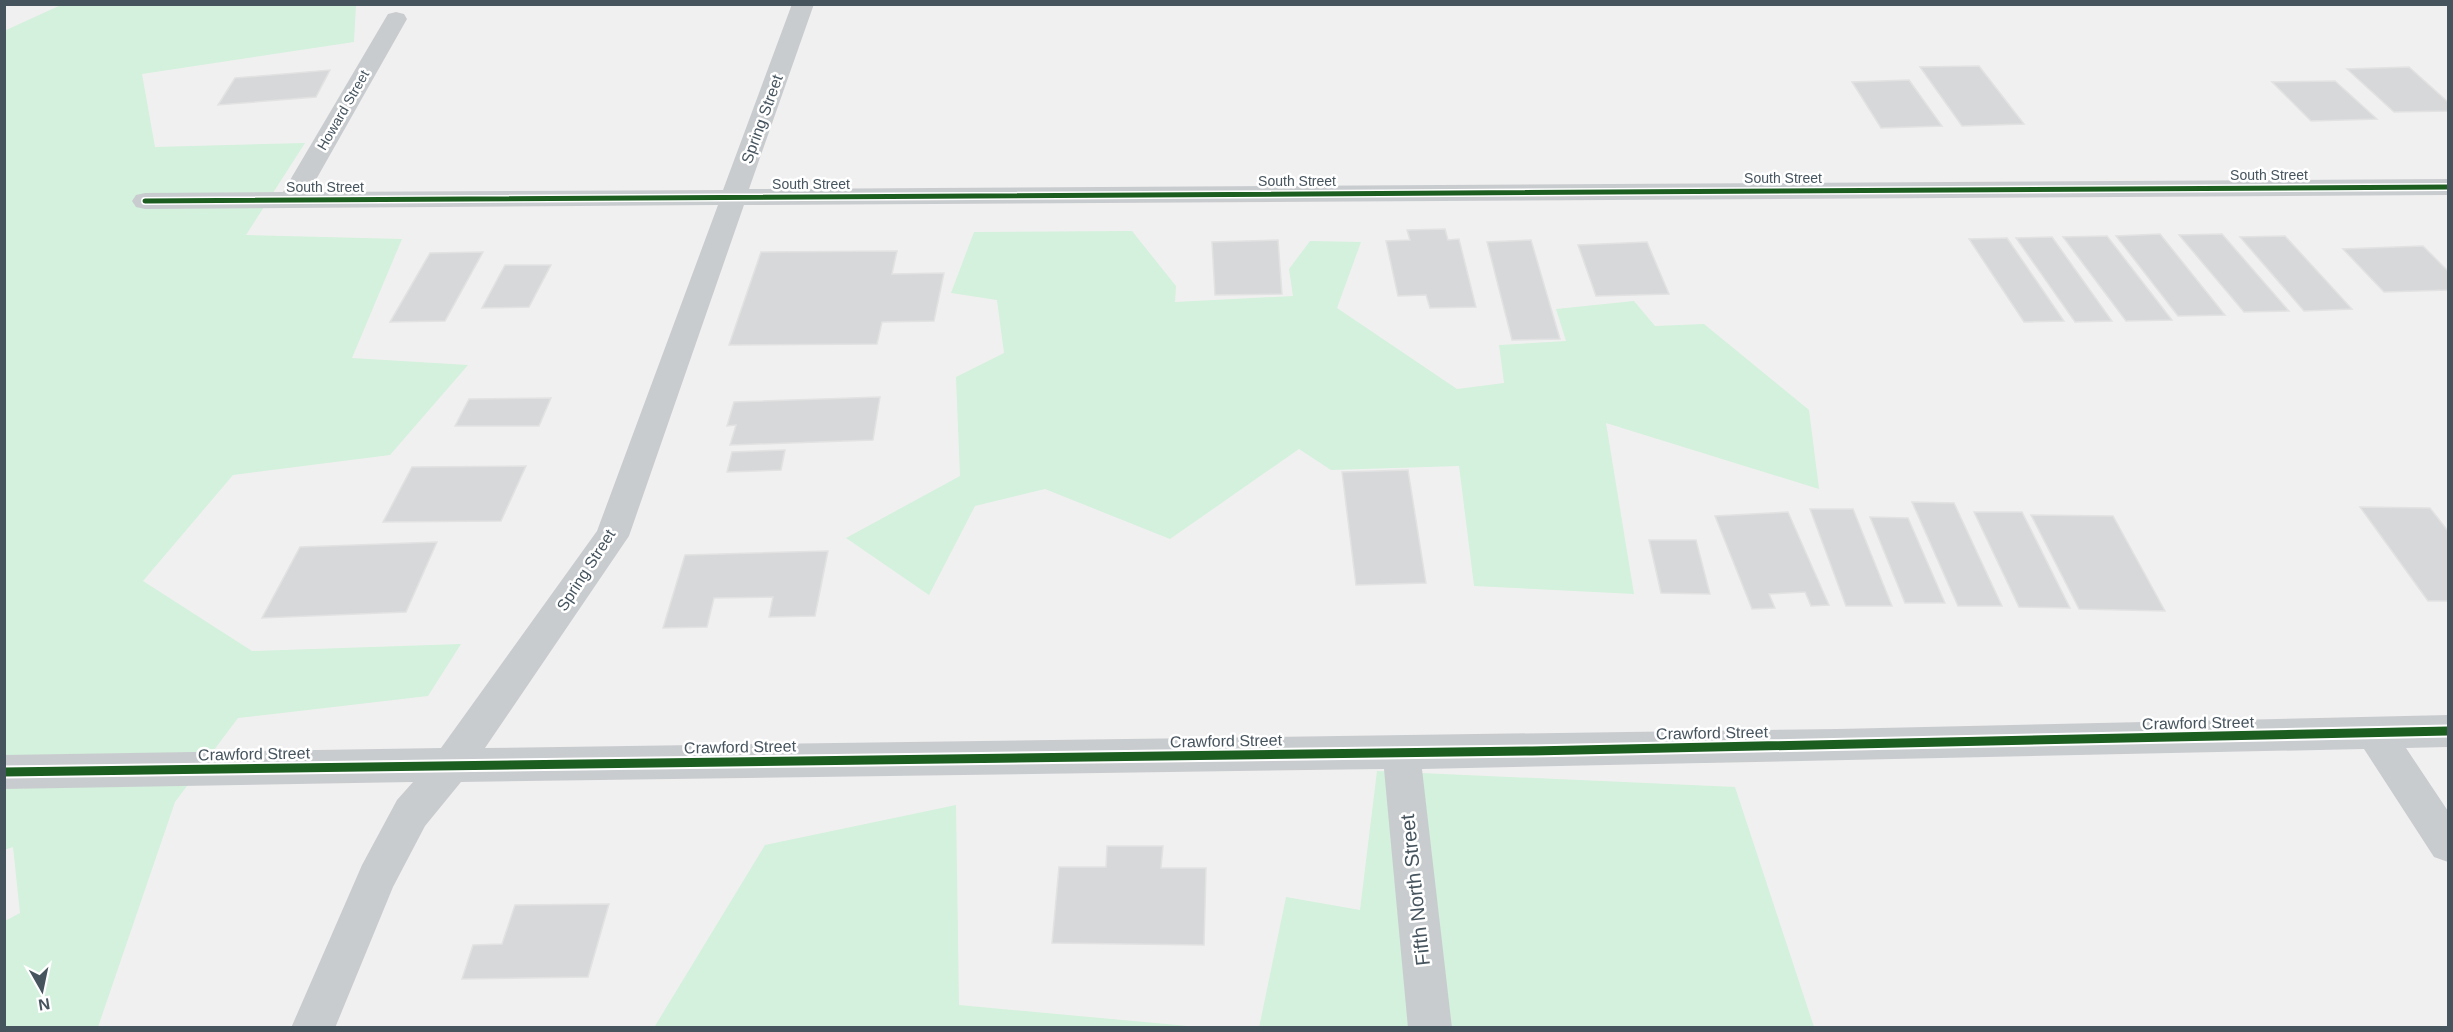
<svg xmlns="http://www.w3.org/2000/svg" width="2453" height="1032" viewBox="0 0 2453 1032" font-family="Arial,sans-serif">
<style>
.green{fill:#d3f1dc}
.building{fill:#d7d8d9;stroke:#e2e2e3;stroke-width:1.5}
.lines{fill:none;stroke-linecap:round;stroke-linejoin:round}
.minor{fill:#c9cccf;fill-rule:evenodd}
.cycleway-far1-casing{stroke:#fff;stroke-width:8}
.cycleway-casing{stroke:#fff;stroke-width:13}
.cycleway-far1{stroke:#1b5e20;stroke-width:5}
.cycleway{stroke:#1b5e20;stroke-width:9}
.labels{text-anchor:middle;dominant-baseline:central;stroke-width:5;stroke-linejoin:round;paint-order:stroke}
.far-street-label{font-size:14px;fill:#46545e;stroke:#fff}
.street-label{font-size:16px;fill:#46545e;stroke:#fff}
.near-street-label{font-size:20px;fill:#46545e;stroke:#fff}
</style>
<rect width="100%" height="100%" fill="#f1f0f0"/>
<path class="green" d="M61 5H356L354 42 142 74 155 147 305 143 246 235 402 239 352 358 468 365 390 455 233 475 143 581 252 651 461 644 428 696 238 718 175 802 98 1027H5V921L20 913 13 847 4 850V31Z
M1132 231 1176 286 1175 302 1293 296 1289 269 1310 241 1361 242 1337 308 1457 389 1504 383 1499 345 1566 341 1556 309 1634 301 1655 326 1704 324 1809 410 1819 489 1606 423 1634 594 1474 586 1459 466 1331 470 1299 449 1170 539 1045 489 975 506 929 595 846 538 960 476 956 377 1004 353 997 300 951 293 974 232Z
M1377 771 1735 787 1814 1027 1259 1028 1286 897 1360 910Z
M956 805 959 1005 1199 1027 655 1026 765 845Z"/>
<path class="building" d="M1979 66 2024 124 1962 126 1920 67Z
M2409 67 2448 102V111L2394 112 2347 69Z
M330 70 316 97 218 105 235 78Z
M1909 80 1942 126 1881 128 1852 82Z
M2335 81 2377 119 2311 121 2272 82Z
M1445 229 1448 240 1459 239 1476 307 1430 308 1426 295 1398 296 1386 241 1410 240 1407 230Z
M2160 234 2225 315 2178 316 2116 236Z
M2222 234 2289 311 2244 312 2179 235Z
M2107 236 2172 320 2126 321 2063 237Z
M2285 236 2352 309 2304 311 2240 237Z
M2052 237 2112 321 2075 322 2016 238Z
M2007 238 2064 321 2024 322 1969 239Z
M1278 240 1282 294 1215 295 1212 242Z
M1531 240 1560 339 1512 340 1487 242Z
M1647 242 1669 294 1596 296 1578 245Z
M2423 246 2448 271V290L2384 292 2343 249Z
M897 251 892 274 944 273 934 321 882 322 877 344 729 345 761 252Z
M483 252 445 321 390 322 430 253Z
M505 265H551L529 307 482 308Z
M880 397 873 440 730 445 736 425 727 426 734 402Z
M551 398 539 426H455L469 399Z
M785 450 781 470 727 472 732 452Z
M526 466 501 521 383 522 412 467Z
M1408 470 1426 583 1356 585 1342 472Z
M1912 502 1954 503 2002 606H1958Z
M2360 507 2430 508 2448 531V601H2428Z
M1810 509H1853L1892 606H1846Z
M1788 512 1829 605 1811 606 1805 592 1769 594 1775 608 1752 609 1715 516Z
M1974 512H2022L2070 608 2019 607Z
M2031 515 2113 516 2165 611 2079 609Z
M1870 517 1908 518 1945 603H1905Z
M1649 540H1696L1710 594 1661 593Z
M437 542 406 612 262 618 300 547Z
M828 551 815 616 769 617 773 597 714 598 707 627 663 628 685 555Z
M1107 846H1163L1161 868H1206L1204 945 1052 943 1059 867H1106Z
M609 904 588 977 462 979 473 945 502 944 515 905Z"/>
<g class="lines">
<path class="minor" d="M792 4H814L749 189 2448 179V195L744 205 629 536 485 748 1837 729 2448 715V747L2406 748 2448 811V862L2434 857 2364 749 1422 769 1452 1028H1408L1384 769 461 782 425 826 393 887 335 1028H291L362 865 397 800 413 782 4 789V755L441 748 597 531 718 205 145 209 136 207 132 201 136 195 145 193 283 192 385 19 388 14 396 12 404 14 407 19 309 192 723 190Z"/>
<g class="cycleway-far1-casing">
<path id="cycleway-far1" d="M145 201 2448 187"/>
</g>
<g class="cycleway-casing">
<path id="cycleway" d="M4 772 1532 751 2448 731"/>
</g>
<use href="#cycleway-far1" class="cycleway-far1"/>
<use href="#cycleway" class="cycleway"/>
</g>
<g class="labels">
<g class="far-street-label">
<text transform="translate(343 110) rotate(-60)">Howard Street</text>
<text x="2269" y="175">South Street</text>
<text x="1783" y="178">South Street</text>
<text x="1297" y="181">South Street</text>
<text x="811" y="184">South Street</text>
<text x="325" y="187">South Street</text>
</g>
<g class="street-label">
<text transform="translate(762 119) rotate(-70)">Spring Street</text>
<text transform="translate(586 570) rotate(-57)">Spring Street</text>
<text transform="translate(2198 723) rotate(-1)">Crawford Street</text>
<text transform="translate(1712 733) rotate(-1)">Crawford Street</text>
<text transform="translate(1226 741) rotate(-1)">Crawford Street</text>
<text transform="translate(740 747) rotate(-1)">Crawford Street</text>
<text transform="translate(254 754) rotate(-1)">Crawford Street</text>
</g>
<g class="near-street-label">
<text transform="translate(1415 890) rotate(-96)">Fifth North Street</text>
</g>
</g>
<rect width="2453" height="1032" fill="none" stroke="#46545e" stroke-width="12"/>
<g transform="translate(42 990) rotate(171)" stroke="#ffffff" stroke-width="4.5" paint-order="stroke">
<path d="M0-4.5L10 22L0 15L-10 22Z" fill="#46545e"/>
<text y="-9" font-size="16" font-weight="bold" text-anchor="middle" fill="#46545e">N</text>
</g>
</svg>
